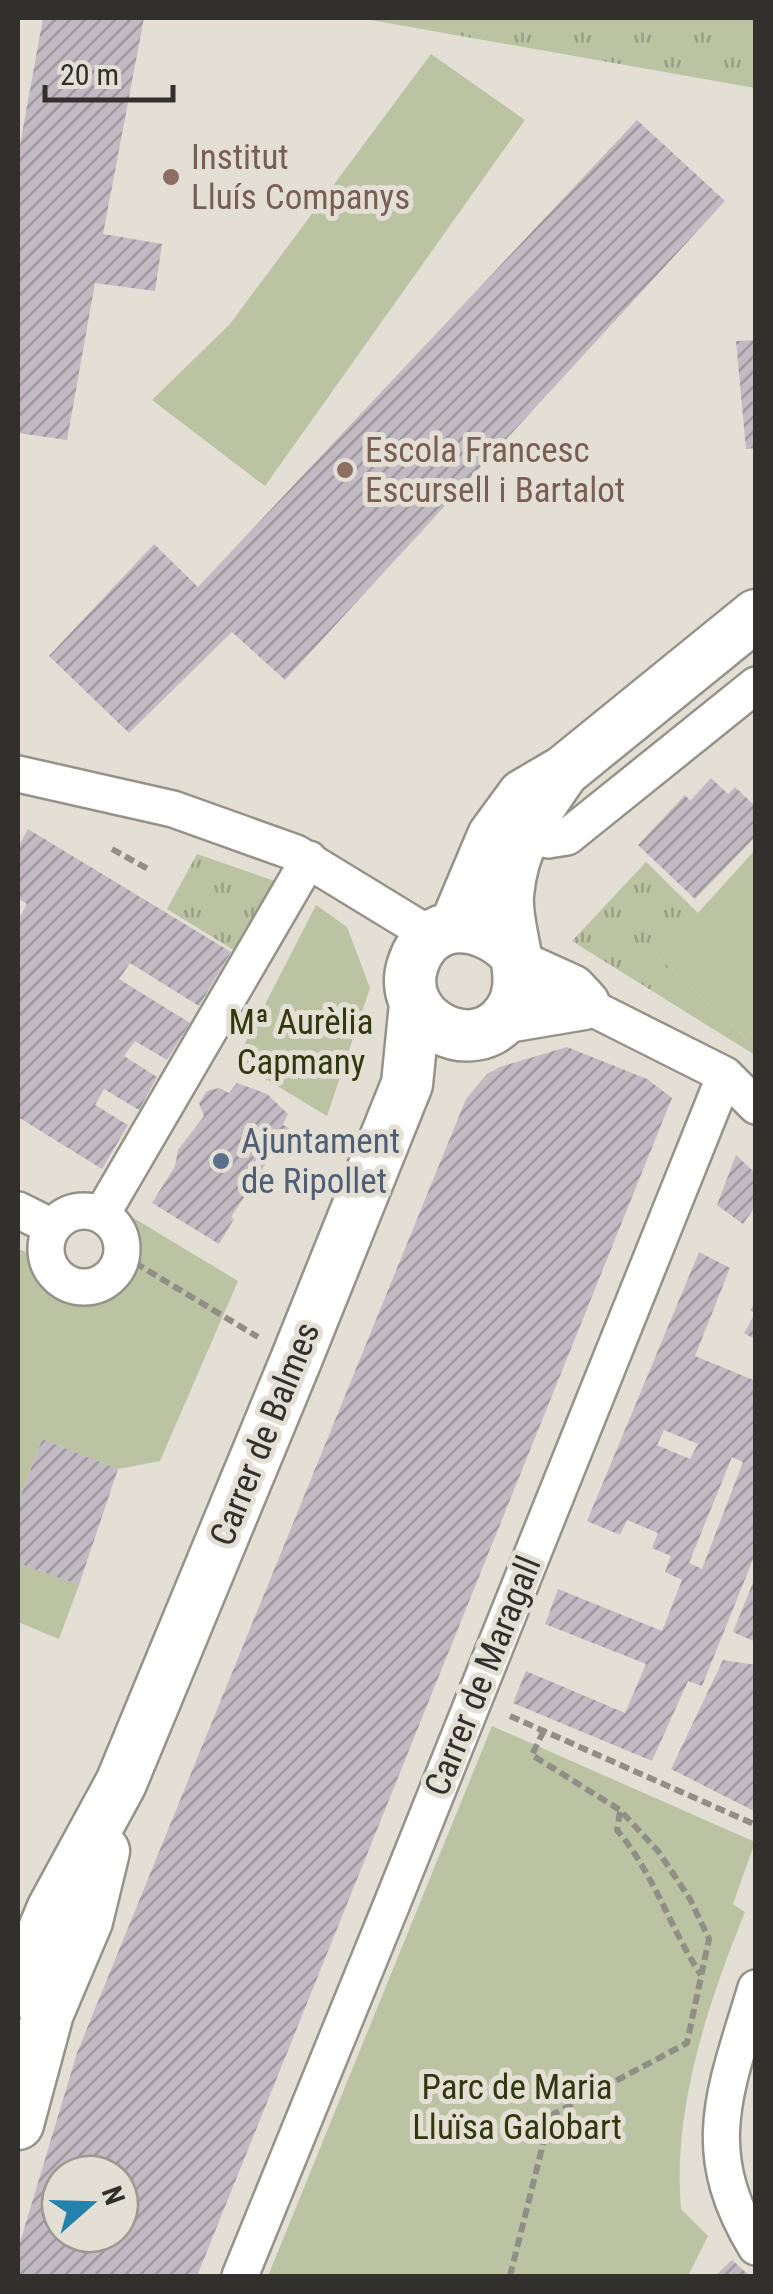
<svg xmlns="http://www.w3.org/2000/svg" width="773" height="2294" viewBox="0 0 773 2294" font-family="'Roboto Condensed',sans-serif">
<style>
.grass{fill:url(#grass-tufts)}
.park{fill:#bbc3a3}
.building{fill:url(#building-hatch);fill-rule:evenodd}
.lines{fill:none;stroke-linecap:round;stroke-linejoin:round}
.street-casing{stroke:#969288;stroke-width:40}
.secondary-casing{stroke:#969288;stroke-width:55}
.path{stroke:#918e86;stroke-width:6;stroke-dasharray:10 5;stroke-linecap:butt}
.street{stroke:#fff;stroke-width:35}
.secondary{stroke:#fff;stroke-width:50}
.education-dot{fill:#8d6e63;stroke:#e3dfd4;stroke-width:4}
.service-dot{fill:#5c6f8a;stroke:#e3dfd4;stroke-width:4}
.labels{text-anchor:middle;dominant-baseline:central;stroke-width:10;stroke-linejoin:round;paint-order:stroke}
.education-label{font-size:35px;fill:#785e54;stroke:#e3dfd4;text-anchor:start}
.park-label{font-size:35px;fill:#31380e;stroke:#e3dfd4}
.service-label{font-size:35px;fill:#4e5e75;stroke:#e3dfd4;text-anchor:start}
.street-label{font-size:35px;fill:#32302c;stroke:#e3dfd4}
</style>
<defs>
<pattern id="grass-tufts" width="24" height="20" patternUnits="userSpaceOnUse" patternTransform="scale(2.5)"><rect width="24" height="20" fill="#bbc3a3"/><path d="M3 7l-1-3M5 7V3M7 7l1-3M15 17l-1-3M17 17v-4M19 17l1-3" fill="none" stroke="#999f85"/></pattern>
<pattern id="building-hatch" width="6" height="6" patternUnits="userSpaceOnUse" patternTransform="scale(2.5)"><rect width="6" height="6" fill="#c2bac3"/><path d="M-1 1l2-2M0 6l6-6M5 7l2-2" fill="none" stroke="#9e989f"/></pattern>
</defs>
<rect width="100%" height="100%" fill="#e3dfd4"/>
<path class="grass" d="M359 18H755V88Z
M197 854 283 884 240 954 167 909Z
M646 862 698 913 659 958 755 1047V1055L572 941Z"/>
<path class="park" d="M431 54 525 120 265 486 152 400 230 324Z
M755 850V1047L658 957Z
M316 905 347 927 370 988 327 1116 236 1061Z
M122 1211 238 1281 160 1461 118 1469 42 1439 18 1504V1249L29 1253 42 1283 68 1301C101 1297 121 1288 136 1257Z
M18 1563 79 1585 59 1639 18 1622Z
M492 1726 755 1842 733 1904 745 1912C708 2003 672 2110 681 2209L708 2236 688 2276H268Z"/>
<path class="building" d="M43 18H144L103 234 162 244 155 291 95 283 67 440 18 433V156Z
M637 120 725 201 285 680 232 632 129 733 49 656 154 544 198 587Z
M756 340V448L746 449 736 341Z
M711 778 728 794 735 787 756 807V836L695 899 638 845 685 795 690 801Z
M28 829 231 952 199 1006 130 963 119 979 190 1023 167 1060 135 1041 124 1056 157 1077 139 1110 104 1089 95 1105 128 1125 102 1169 18 1117V920L27 904 18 898V847Z
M567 1047 647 1079 672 1098 197 2276H18V2249L77 2053 466 1099 487 1074 500 1067ZM60 2174H120V2234H60Z
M237 1083 267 1094 288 1114 283 1125 289 1128 231 1217 234 1219 219 1244 152 1203 175 1166 178 1150 204 1116 199 1103 207 1091 219 1088 229 1093Z
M736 1155 756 1174V1205L743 1224 717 1205Z
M699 1252 730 1268 695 1356 756 1381V1552L702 1686 688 1681 652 1761 513 1703 526 1671 625 1713 646 1664 545 1624 558 1589 662 1631 682 1580 665 1572 671 1556 652 1548 658 1533 627 1520 620 1535 587 1521ZM664 1430 698 1444 690 1459 657 1445ZM732 1457 743 1462 702 1569 689 1563Z
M756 1302V1340L744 1333 755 1314 750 1310Z
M42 1439 118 1469 79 1585 18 1563V1504Z
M756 1575V1642L733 1632Z
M723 1660 756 1665V1812L671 1769Z
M732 2260 750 2276H715Z"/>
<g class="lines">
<g class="street-casing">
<path id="street" d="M18 774 173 809 296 853 432 936
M523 833 548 840 567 837 756 685
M584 1004 725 1075 756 1106
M18 1210 52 1227
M46 1249a38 38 0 1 1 76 0a38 38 0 1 1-76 0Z
M102 1214 309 859
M756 1988C726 2089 696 2149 756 2247
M240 2276C405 1877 563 1475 725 1075"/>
</g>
<g class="secondary-casing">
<path id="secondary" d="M455 926 493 836 523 795 564 771 756 615
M511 950C481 920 429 915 413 964 394 1020 473 1063 508 1014 533 981 505 934 508 895 512 845 536 810 564 771
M507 1017 584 1004 571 990 518 966
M18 1992 52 1910 121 1783 296 1360 407 1084 415 1004
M18 2124 48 2013 87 1921 104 1851"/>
</g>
<path class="path" d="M112 849 148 869
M122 1255 258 1337
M510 1716 756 1825
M620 1812 617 1830C654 1874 670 1928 701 1975
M510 2276 550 2116 687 2043 709 1939 690 1899 658 1851 620 1810 532 1755 544 1730"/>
<use href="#street" class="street"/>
<use href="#secondary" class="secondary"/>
</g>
<g class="education-dot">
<circle cx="171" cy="177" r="10"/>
<circle cx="345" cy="470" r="10"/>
</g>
<circle class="service-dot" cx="221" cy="1161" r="10"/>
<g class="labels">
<g class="education-label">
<text x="191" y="157">Institut<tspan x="191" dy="40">Lluís Companys</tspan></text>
<text x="365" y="450">Escola Francesc<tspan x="365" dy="40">Escursell i Bartalot</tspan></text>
</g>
<g class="park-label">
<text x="301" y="1022">Mª Aurèlia<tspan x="301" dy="40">Capmany</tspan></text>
<text x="517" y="2087">Parc de Maria<tspan x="517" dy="40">Lluïsa Galobart</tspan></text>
</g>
<g class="service-label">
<text x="241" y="1141">Ajuntament<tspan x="241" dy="40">de Ripollet</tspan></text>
</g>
<g class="street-label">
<text transform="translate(265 1434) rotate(-68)">Carrer de Balmes</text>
<text transform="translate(483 1676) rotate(-68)">Carrer de Maragall</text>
</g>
</g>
<rect width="773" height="2294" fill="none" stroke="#32302c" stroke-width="40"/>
<g transform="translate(90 2204) rotate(70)"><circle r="48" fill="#e3dfd4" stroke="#9c9991" stroke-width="2.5"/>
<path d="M0-8L18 38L0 25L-18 38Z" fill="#2581ae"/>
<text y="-15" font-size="28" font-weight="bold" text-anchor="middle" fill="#32302c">N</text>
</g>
<path d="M45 85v15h128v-15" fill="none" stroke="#32302c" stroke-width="5"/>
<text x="60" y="85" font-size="30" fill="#32302c" stroke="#e3dfd4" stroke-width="8" paint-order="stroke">20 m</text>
</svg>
